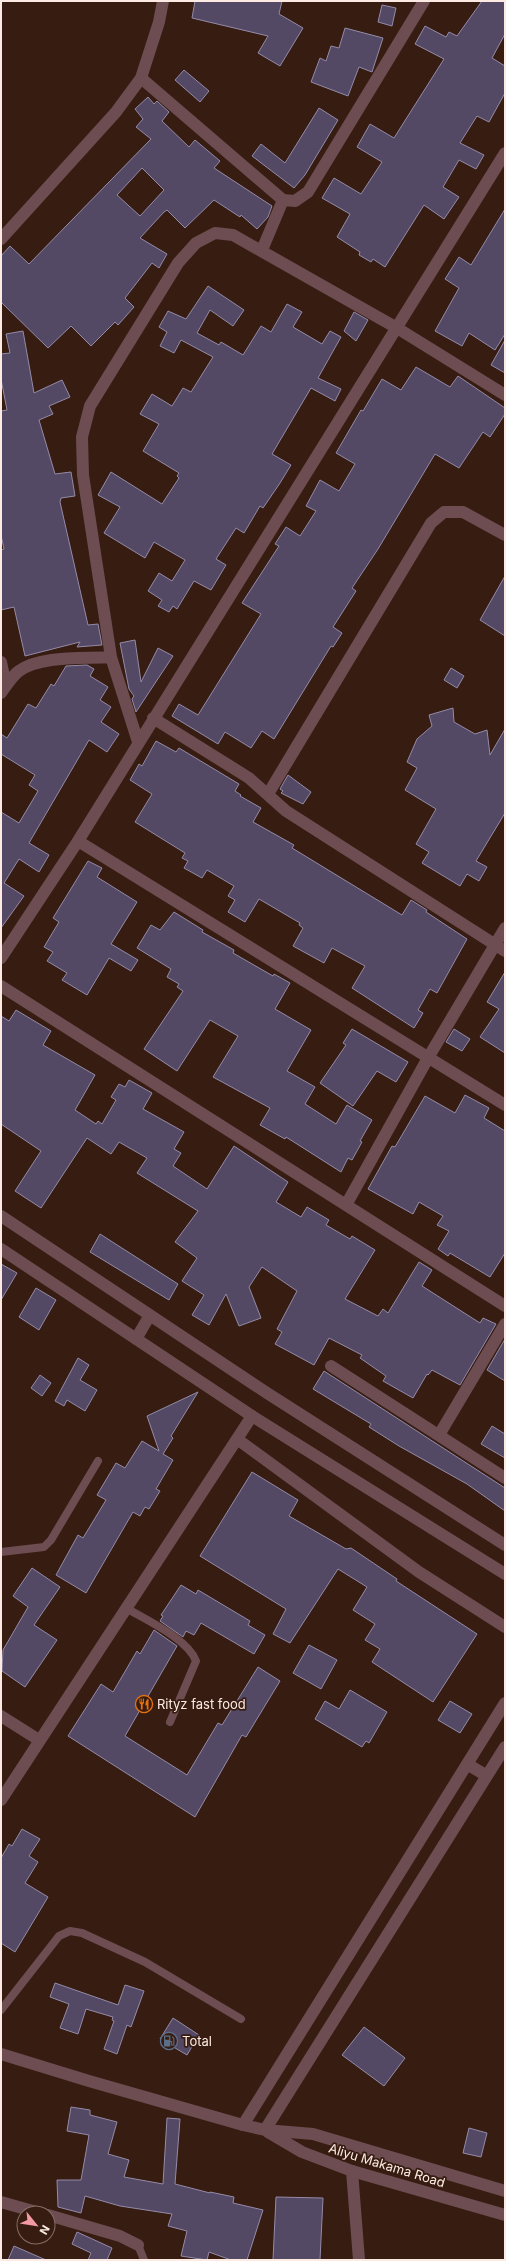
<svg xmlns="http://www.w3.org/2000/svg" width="506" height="2261" viewBox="0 0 506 2261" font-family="Inter,sans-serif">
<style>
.building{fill:#534964;stroke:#958ba9;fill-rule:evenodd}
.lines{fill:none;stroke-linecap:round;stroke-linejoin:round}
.service{stroke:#6d4d51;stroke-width:8}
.minor{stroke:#6d4d51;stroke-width:12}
.tertiary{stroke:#6d4d51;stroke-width:12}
.labels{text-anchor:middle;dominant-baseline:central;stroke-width:3.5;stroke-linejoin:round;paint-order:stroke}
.poi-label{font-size:13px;fill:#fdebe3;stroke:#361c11;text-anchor:start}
.street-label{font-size:13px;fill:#fdebe3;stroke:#361c11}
</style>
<rect width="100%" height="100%" fill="#361c11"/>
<path class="building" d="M195 1H282L279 14 303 28 280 66 258 53 268 36 192 18Z
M482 1H505V34L492 58 505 66V93L489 122 477 116 460 143 484 155 476 169 459 160 443 187 459 197 444 219 424 205 385 267 373 259 371 262 359 255 360 252 337 237 350 214 322 198 334 178 361 194 382 162 357 147 370 124 394 138 444 59 415 44 425 26 446 37 449 32 457 36Z
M382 5 396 8 392 26 378 22Z
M345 28 383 38 372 72 359 67 348 96 311 82 320 58 326 61 331 46 339 48Z
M184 70 209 91 200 102 175 80Z
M148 97 154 104 157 101 169 112 162 121 189 147 195 140 220 161 214 168 272 206 268 217 257 229 241 215 240 217 214 200 185 228 167 210 164 212 140 238 167 254 159 268 152 263 125 298 134 307 118 325 115 322 91 346 71 326 48 348 1 302V256L10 246 29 264 151 139 136 127 143 119 135 109ZM142 168 164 190 140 216 117 195Z
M319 108 338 120 305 175 294 188 252 156 261 144 285 163Z
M505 209V334L495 350 469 333 462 346 435 331 459 288 445 279 459 257 471 265Z
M208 286 244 310 233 326 210 310 197 333 219 345 221 342 243 355 261 326 271 332 287 304 302 312 293 327 322 344 330 331 341 337 318 378 341 389 335 401 311 388 272 454 291 465 280 483 263 508 260 506 244 533 236 528 216 559 226 565 211 590 194 581 177 609 173 606 169 612 158 606 162 600 148 591 159 573 172 581 185 560 154 542 145 558 104 533 120 507 98 495 111 472 162 504 179 478 177 476 179 473 143 451 159 424 140 414 152 394 172 406 183 388 191 392 213 357 181 340 174 353 160 346 167 332 159 327 168 311 186 319Z
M354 312 368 320 356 341 344 331Z
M23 331 34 393 62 380 70 397 49 406 53 414 39 420 55 474 71 472 75 496 61 498 60 502 88 625 98 624 102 645 77 647 80 642 25 656 14 607 1 610V550L4 549 1 535V411L7 410 1 379V354L10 353 6 334Z
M505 340V373L491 365Z
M416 367 450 387 458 376 505 408V414L490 437 483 432 459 468 435 454 378 549 352 588 356 591 333 627 342 633 333 647 331 646 274 739 262 731 251 748 225 732 218 744 172 716 179 704 198 715 261 614 242 603 279 546 275 544 286 527 300 536 316 511 306 506 320 480 339 491 355 464 336 453 361 410 363 411 382 379 401 390Z
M505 576V636L480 620Z
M135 640 141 682 158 648 173 656 136 712 132 699 134 696 129 689 120 643Z
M87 665 94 669 90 676 108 687 100 700 111 707 101 722 119 734 107 752 89 740 29 843 49 855 39 872 19 859 4 883 24 896 1 928V812L19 823 38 791 29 785 35 775 1 754V734L7 738 28 704 36 708 51 684 54 686 66 666Z
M451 668 464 676 457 688 444 680Z
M453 708 454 722 475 734 487 730 490 755 505 729V813L476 861 487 867 479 881 467 874 460 886 422 863 429 852 416 844 436 809 405 790 417 768 407 762 417 739 432 726 429 715Z
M156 741 176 752 179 748 239 784 235 791 241 795 240 796 261 808 253 822 294 845 292 848 402 915 411 900 427 910 426 912 467 939 437 993 430 989 418 1010 423 1013 414 1028 352 988 365 966 332 948 324 963 293 946 303 928 299 925 300 923 259 899 245 922 228 912 235 900 228 896 234 886 207 870 202 878 184 868 188 861 182 858 185 853 135 822 152 794 130 780 139 764 142 766Z
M288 775 311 792 303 804 281 793 283 791 280 789Z
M88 861 102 868 97 877 137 902 111 944 138 960 131 971 109 958 87 995 62 980 67 973 47 961 53 952 44 947 59 922 53 918Z
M174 912 203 930 202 932 234 950 233 953 273 976 274 974 290 983 275 1009 311 1030 287 1071 315 1087 305 1104 336 1124 347 1105 372 1120 360 1141 362 1142 352 1160 348 1158 341 1172 286 1137 285 1139 260 1125 270 1108 213 1077 238 1036 210 1020 177 1071 144 1049 183 991 177 987 179 984 167 977 171 969 137 948 151 925 160 930Z
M505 972V1053L480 1037 499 1009 487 1002Z
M16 1010 51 1031 43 1045 95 1075 75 1110 96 1124 98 1121 102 1124 116 1100 111 1097 119 1084 125 1087 129 1080 152 1093 143 1109 184 1132 174 1149 181 1153 173 1166 207 1189 234 1146 288 1182 276 1202 301 1217 307 1207 329 1220 326 1225 350 1239 352 1236 375 1250 345 1299 378 1316 383 1309 388 1313 419 1262 432 1270 422 1286 480 1323 483 1318 496 1324 460 1385 432 1370 428 1375 427 1374 413 1398 383 1381 386 1376 360 1358 362 1355 329 1338 314 1365 275 1344 282 1332 277 1329 297 1291 262 1267 249 1287 261 1318 239 1326 226 1294 209 1325 192 1315 204 1295 182 1281 197 1258 175 1242 198 1211 137 1173 147 1158 119 1142 111 1154 87 1138 41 1208 15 1191 41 1151 1 1124V1016L9 1021Z
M352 1029 408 1062 396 1082 377 1071 353 1106 320 1083 346 1045 343 1043Z
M454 1029 470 1039 462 1051 446 1042Z
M465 1095 489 1108 484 1118 505 1131V1253L490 1277 450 1253 448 1256 438 1249 449 1231 437 1225 443 1216 419 1202 413 1214 368 1189 392 1146 395 1147 425 1096 455 1113Z
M100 1234 178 1284 169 1300 90 1252Z
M1 1264 17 1273 1 1300Z
M36 1288 56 1300 39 1330 19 1317Z
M505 1339V1381L487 1370Z
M78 1358 89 1365 80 1380 97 1390 85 1411 67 1400 64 1406 55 1401Z
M324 1371 505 1488V1511L467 1484 399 1446 369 1427 371 1424 313 1389Z
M40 1375 51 1383 42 1396 31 1388Z
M198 1392 171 1436 173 1438 163 1454 173 1460 156 1489 160 1491 149 1509 145 1507 140 1516 133 1512 86 1593 56 1575 78 1535 83 1538 106 1500 97 1495 116 1463 125 1468 142 1441 159 1451 147 1416Z
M492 1426 505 1434V1458L481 1444Z
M252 1472 298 1500 289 1516 346 1549 351 1548 397 1579 396 1581 477 1634 433 1702 372 1662 380 1649 365 1640 375 1624 353 1610 367 1587 338 1569 290 1643 273 1634 286 1609 200 1556Z
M32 1568 60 1587 34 1625 57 1640 25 1687 2 1671 3 1650 28 1607 13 1596Z
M181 1585 196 1594 198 1590 250 1621 248 1625 265 1635 254 1654 201 1623 194 1635 186 1631 183 1637 160 1621 163 1616 161 1615Z
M154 1630 177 1646 125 1736 187 1775 218 1723 222 1725 258 1667 280 1681 246 1737 242 1735 195 1817 68 1736 101 1684 113 1692 137 1651 140 1654Z
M309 1645 337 1660 321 1689 293 1673Z
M350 1690 387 1712 369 1743 366 1741 362 1747 315 1719 325 1701 339 1709Z
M450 1701 472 1714 460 1733 438 1720Z
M22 1829 40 1839 29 1856 38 1862 25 1883 48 1897 15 1952 1 1943V1858L9 1844 12 1846Z
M55 1983 118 2005 125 1985 144 1991 131 2027 127 2025 117 2054 104 2049 114 2021 112 2020 113 2017 86 2009 78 2034 60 2028 69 2004 50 1997Z
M173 2018 199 2035 187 2055 160 2039Z
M364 2027 405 2058 384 2086 342 2055Z
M71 2107 90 2110V2115L117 2122 108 2154 129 2160 124 2177 163 2184 167 2118 180 2119 175 2184 210 2193V2192L234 2197 233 2203 263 2210 247 2260H231L209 2252 207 2260 181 2256 187 2231 168 2226 172 2214 120 2206 85 2196 81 2213 58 2207 57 2180H81L89 2135 67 2131Z
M469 2128 487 2133 481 2157 463 2153Z
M276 2197 323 2198 320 2260H273Z
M77 2232 112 2248 107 2260H88L91 2253 72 2244Z
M14 2246 46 2260H8Z"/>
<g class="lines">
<path class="service" d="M1 1552 44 1547 51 1540 98 1461
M126 1608C146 1620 188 1639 196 1661L170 1722
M1 2010 59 1936 70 1931 82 1933 145 1962 241 2019
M138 2245 144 2260"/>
<path class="minor" d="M141 78 283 200 295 201 308 192 424 1
M1 239 116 112 141 78 159 22 163 1
M262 250 283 200
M1 662 6 686
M1 693C6 686 12 676 19 671 41 655 84 659 111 657
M153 718 249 778 286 811 505 951
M138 742 111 657 83 475 82 437 90 406 178 263 196 243 215 233 233 235 397 328 505 395
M268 794 431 523 444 512H463L505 535
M78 841 505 1105
M1 958 78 841 505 153
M1 986 505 1306
M346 1205 428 1058 505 928
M331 1366 505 1478
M439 1435 505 1324
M237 1439 419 1572 505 1627
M1 1716 39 1740
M1 1800 252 1416
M1 2054 89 2081 243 2125
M352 2171 359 2260
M1 2202 40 2213
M48 2215 120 2236 138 2245"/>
<path class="tertiary" d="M1 1216 267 1393 505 1545
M1 1249 252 1416 505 1574
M136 1339 150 1315
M505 1703 243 2125 265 2130 313 2134 505 2191
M467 1764 487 1776
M265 2130 505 1747
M268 2132 302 2152 352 2171 505 2215"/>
</g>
<defs>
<g id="restaurant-ring" transform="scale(0.9)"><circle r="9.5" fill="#361c11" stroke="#e8710a" stroke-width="1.5"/><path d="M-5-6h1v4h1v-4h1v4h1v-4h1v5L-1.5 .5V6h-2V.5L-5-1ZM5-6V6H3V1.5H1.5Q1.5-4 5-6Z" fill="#e8710a"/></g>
<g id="fuel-ring" transform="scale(0.9)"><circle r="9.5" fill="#361c11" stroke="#5c6f8a" stroke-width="1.5"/><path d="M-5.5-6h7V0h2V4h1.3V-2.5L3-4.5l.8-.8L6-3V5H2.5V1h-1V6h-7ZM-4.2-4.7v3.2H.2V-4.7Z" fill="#5c6f8a"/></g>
</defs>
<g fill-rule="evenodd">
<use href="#restaurant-ring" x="144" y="1704"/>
<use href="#fuel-ring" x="169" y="2041"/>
</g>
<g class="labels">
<g class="poi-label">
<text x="157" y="1704">Rityz fast food</text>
<text x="182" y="2041">Total</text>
</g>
<g class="street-label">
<text transform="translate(387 2165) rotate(17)">Aliyu Makama Road</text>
</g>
</g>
<rect width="506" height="2261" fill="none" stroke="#fdebe3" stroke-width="4"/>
<g transform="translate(36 2225) rotate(120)"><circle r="19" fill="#361c11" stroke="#866f65"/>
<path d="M0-3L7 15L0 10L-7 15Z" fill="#f49aa5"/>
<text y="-6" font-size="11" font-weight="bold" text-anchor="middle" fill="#fdebe3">N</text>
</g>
</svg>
